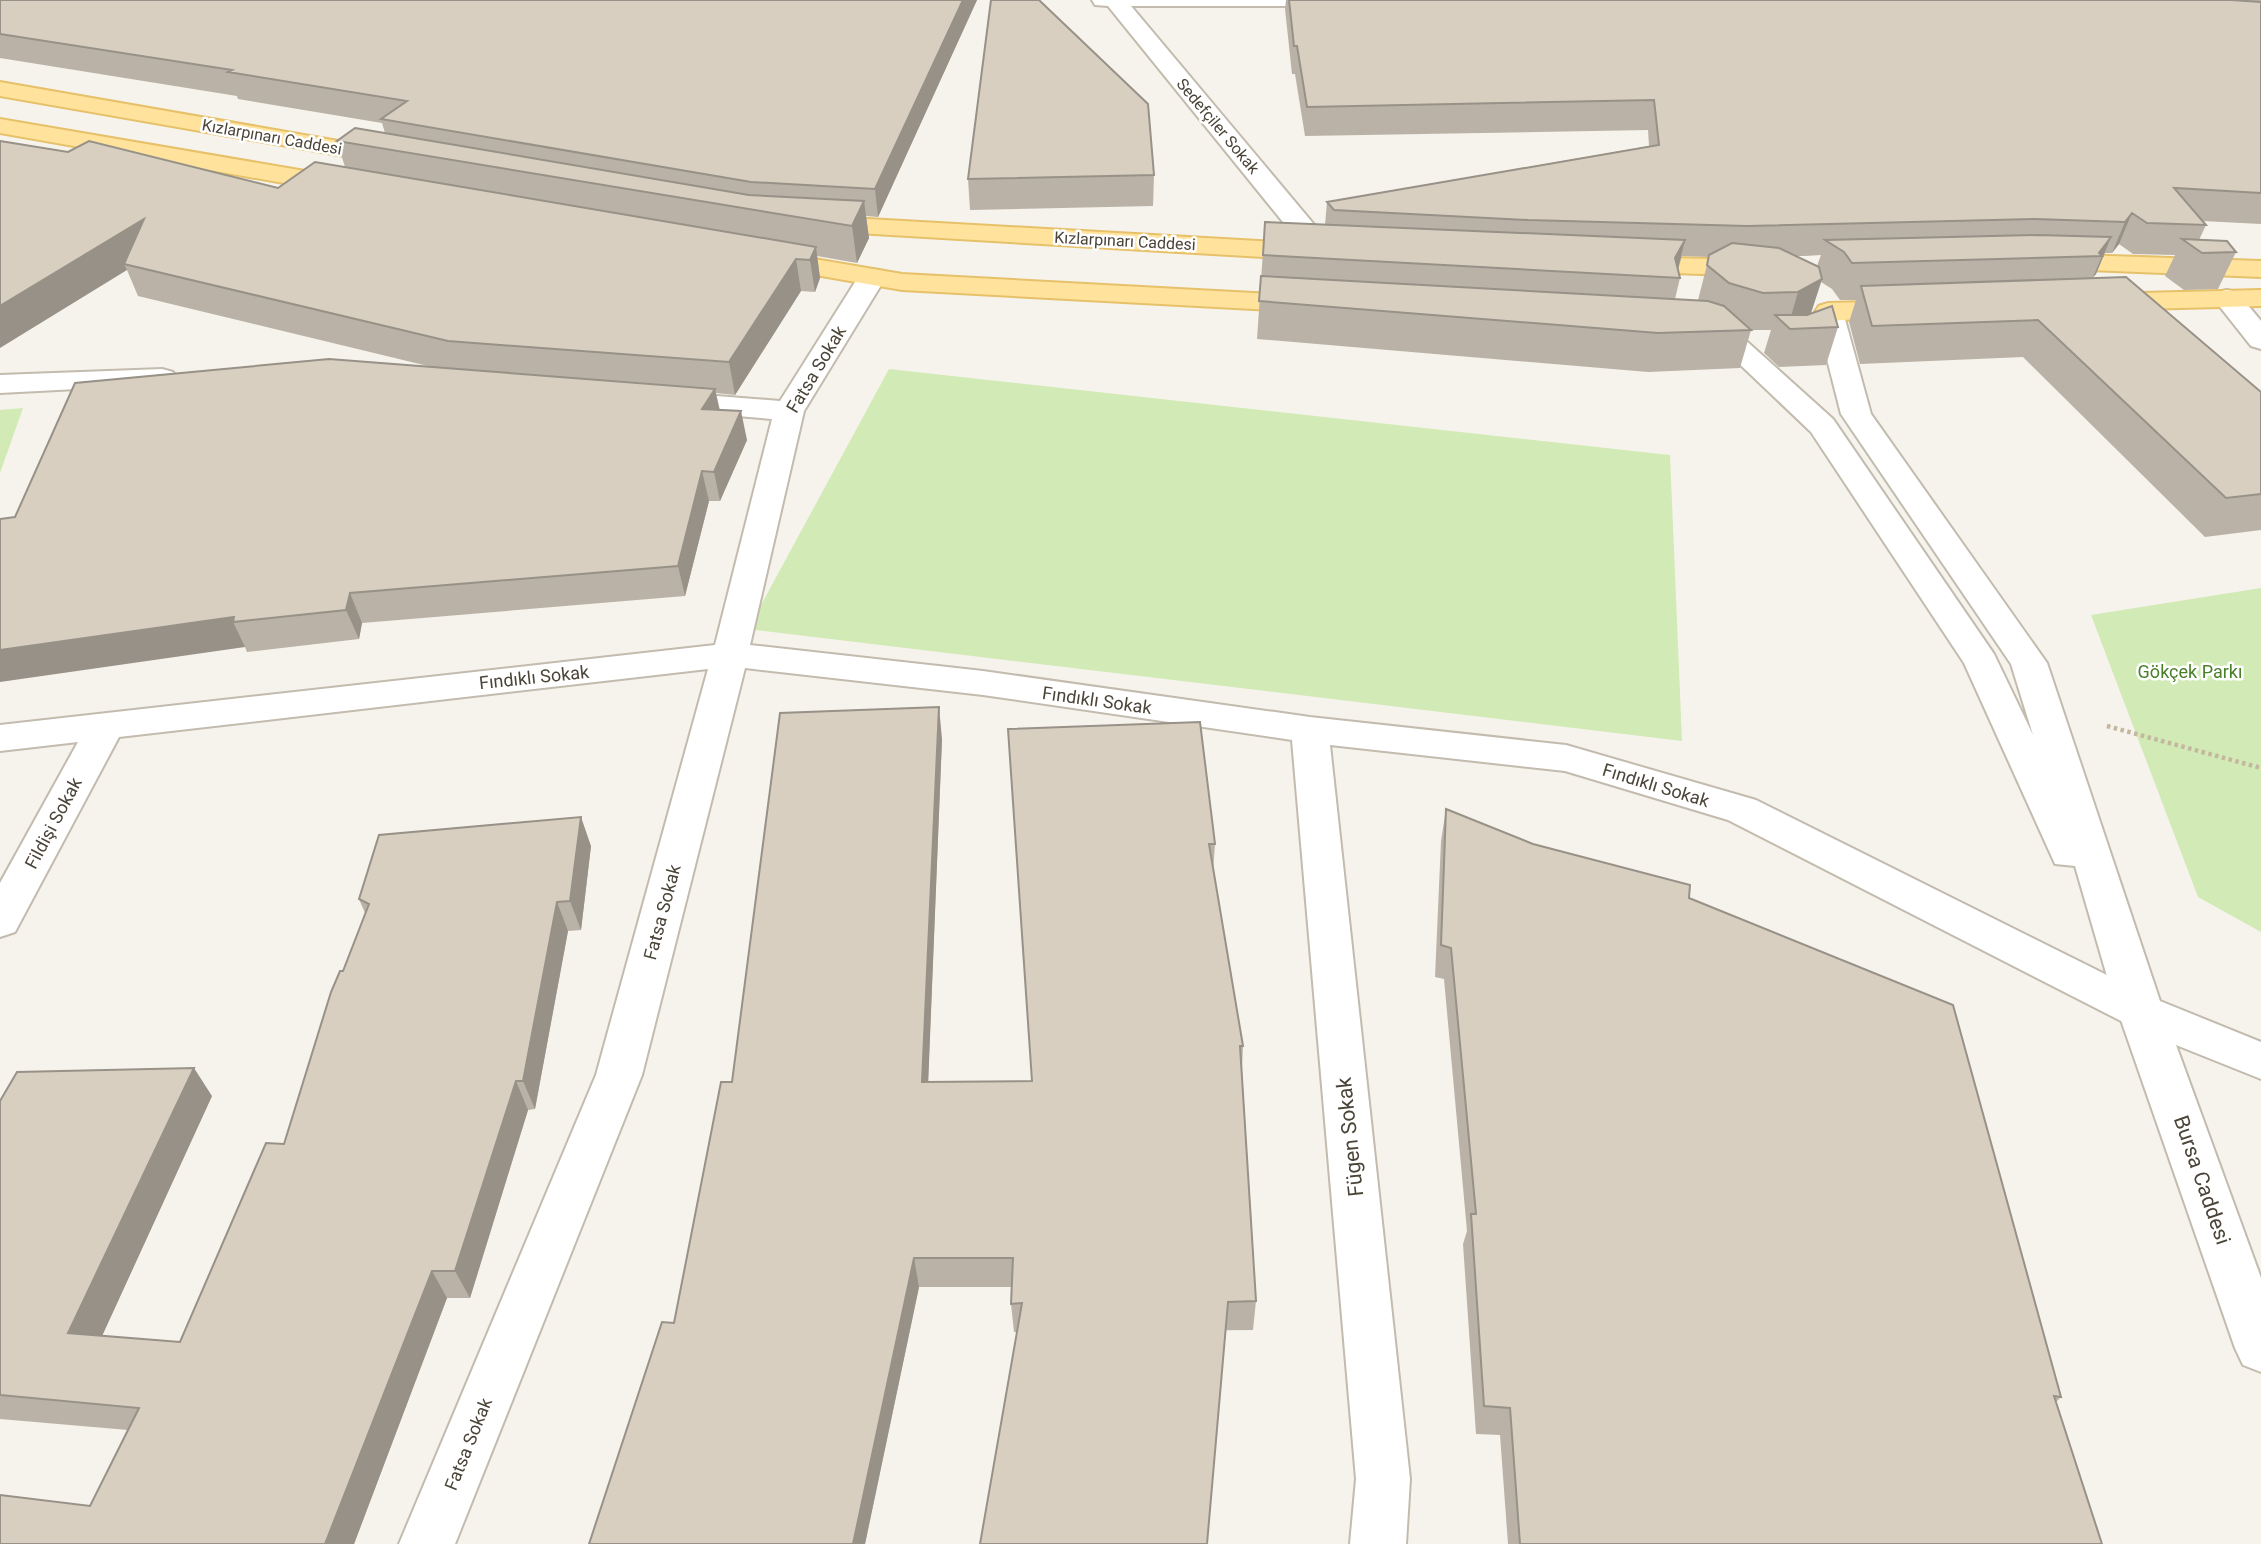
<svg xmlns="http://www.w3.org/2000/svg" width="2261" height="1544" viewBox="0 0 2261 1544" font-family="Roboto,sans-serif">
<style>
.green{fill:#d2eab5}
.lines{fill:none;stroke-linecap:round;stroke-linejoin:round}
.minor-casing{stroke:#c2bbae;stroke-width:4}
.tertiary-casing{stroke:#c2bbae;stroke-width:4}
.primary-casing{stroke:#e6c16a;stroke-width:4}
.path{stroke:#c4b79f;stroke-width:4.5;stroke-dasharray:3.5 3.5;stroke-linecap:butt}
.minor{fill:#fff;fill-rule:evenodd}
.tertiary{fill:#fff;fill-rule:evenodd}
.primary{fill:#ffe39c;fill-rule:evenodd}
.wall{fill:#bab2a6;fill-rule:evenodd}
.shaded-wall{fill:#979187}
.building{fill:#d8cfc1;stroke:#979187;stroke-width:2}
.labels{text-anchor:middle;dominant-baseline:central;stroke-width:5;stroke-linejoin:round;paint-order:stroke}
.far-street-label{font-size:16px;fill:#4b4439;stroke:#fff}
.street-label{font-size:18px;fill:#4b4439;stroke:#fff}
.park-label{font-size:18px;fill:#4a7f2a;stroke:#fff}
.near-street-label{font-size:21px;fill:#4b4439;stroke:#fff}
</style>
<rect width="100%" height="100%" fill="#f6f3ec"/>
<path class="green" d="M889 369 1670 455 1682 741 748 629Z
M23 408 0 473V410Z
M2261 588V932L2198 897 2091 615Z"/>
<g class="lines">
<g class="minor-casing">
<path id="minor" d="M1092 0H1312L1301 6H1131L1332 246 1336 252 1332 258H1312L1108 6 1095 5Z
M872 269 882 271 886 277 804 411 750 645 983 671 1310 717 1566 745 1756 800 2157 1000 2164 1012 2157 1024 2142 1030 2127 1024 1728 820 1565 771 1330 745 1410 1479 1406 1544H1350L1356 1479 1292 740 983 695 745 668 642 1075 455 1544H399L596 1075 708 669 119 737 15 932 0 937V883L78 742 0 751V725L715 645 772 419 666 410 655 407 651 401 655 395 666 392 780 401 862 271Z
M2227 290 2237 292 2261 321V349L2251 346 2213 298 2217 292Z
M162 369 173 372 177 378 173 384 0 393V375Z"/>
</g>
<g class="tertiary-casing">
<path id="tertiary" d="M1829 303 1839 306 1843 312 1871 414 2047 663 2160 1001 2261 1042V1079L2176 1045 2261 1278V1372L2243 1365 2235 1348 2113 997 2075 866 2055 864 1964 663 1811 432 1709 335 1713 329 1723 326 1733 329 1833 419 1994 654 2033 735 2011 664 1841 414 1815 312 1819 306Z"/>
</g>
<g class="primary-casing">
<path id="primary" d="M0 82 390 150 399 152 402 157 399 162 390 164 0 96Z
M0 119 346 178 355 181 359 186 355 191 346 194 0 133Z
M815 216 1314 244 1324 246 1328 252 1324 258 1314 260 806 230 802 224 806 218Z
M768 251 902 274 1310 296 1320 298 1324 304 1320 310 1310 312 902 290 758 265 754 259 758 253Z
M2050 254 2261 261V277L2040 268 2036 262 2040 256Z
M1626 257 1759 260 1769 262 1773 268 1769 274 1759 276 1616 271 1612 265 1616 259Z
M2261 290V306L2100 310 2090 308 2086 302 2090 296 2100 294Z
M1904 301 1914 303 1918 309 1914 315 1829 321 1819 318 1815 312 1819 306 1829 303Z"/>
</g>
<path class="path" d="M2107 726 2261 768"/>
<use href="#minor" class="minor"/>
<use href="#tertiary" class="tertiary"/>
<use href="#primary" class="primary"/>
</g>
<path class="wall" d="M0 0H977L878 217 866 216 869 238 857 263 817 256 820 278 815 292 801 291 735 395 716 393 720 410 747 440 720 501H709L685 596 362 623 359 639 247 652 245 647 15 517 432 367 138 296 127 270 0 141 278 188 345 167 337 141 385 133 382 123 238 99 237 96 0 58Z
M1286 0H2261V224L2202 221 2206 225 2199 240 2236 252 2218 289 2184 290 2165 276 2175 255 2133 254 2119 244 2112 253H2105L2096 274 2093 278 2261 392V530L2205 537 2023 357 1860 364 1849 322 1856 300H1840L1832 289 1821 282 1811 313 1838 327 1826 365 1779 367 1764 353 1771 330H1751L1740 368 1648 372 1257 339 1265 222 1325 225 1327 202 1649 146 1648 130 1305 136 1295 74H1292L1285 9ZM1821 255 1817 266 1796 256H1805ZM1682 256 1709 257 1698 300 1675 299 1680 278 1678 270Z
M1154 175 1153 206 970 210 968 179Z
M1008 729 1215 844 1213 872 1243 1046 1242 1069 1256 1301 1253 1330 1014 1332 1011 1304 1012 1287H919L865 1544H590L674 1323 732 1082 942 739 928 1082 1032 1081Z
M1446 809 1533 844 1689 898 2061 1397 2056 1402 2102 1544H1508L1500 1435 1476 1434 1463 1244 1467 1231 1444 979 1435 977 1441 841Z
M591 846 581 930 568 931 535 1109 528 1110 470 1298H447L354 1544H0L90 1506 128 1430 0 1419V1101L212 1096 102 1336 180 1342 284 1144 343 971 365 913 359 899Z"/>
<path class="shaded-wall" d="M963 0H977L878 217 875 189Z
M864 201 869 238 857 263 852 226Z
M2132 213 2119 244 2112 253 2125 222Z
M144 219 124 264 127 270 0 348V306Z
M2111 237 2096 274 2093 277 2102 256 2099 253Z
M1685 240 1676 277 1675 258Z
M816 247 820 278 815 292 810 260Z
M796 259 801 291 735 395 729 362Z
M1822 279 1810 316 1788 327 1798 292Z
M715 389 721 418 702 409Z
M741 411 747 440 720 501 714 472Z
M702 471 709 501 685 596 678 566Z
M350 593 362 623 359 639 346 610Z
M234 617 233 622 245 647 0 682V650Z
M939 707 942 739 927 1112 922 1082Z
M581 817 591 846 581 930 570 901Z
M557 902 568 931 535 1109 523 1081Z
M194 1068 212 1096 91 1360 68 1333Z
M516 1081 528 1110 470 1298 455 1271Z
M914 1258 919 1287 865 1544H853Z
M432 1271 447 1298 354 1544H325Z"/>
<path class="building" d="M0 0H963L875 189 751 182 381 119 407 101 228 72 232 70 0 34Z
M991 0H1039L1148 104 1154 175 968 179Z
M1289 0H2231L2261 2V193L2174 188 2206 225 2147 223 2132 213 2125 222 2035 219 1747 226 1528 220 1334 210 1327 202 1659 145 1654 100 1307 107 1297 46H1294Z
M355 128 749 195 864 201 852 226 337 141Z
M0 141 68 152 89 141 278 188 315 162 816 247 810 260 796 259 729 362 448 341 124 264 144 219 0 306Z
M1265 222 1685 240 1675 258 1680 278 1263 255Z
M2038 235 2111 237 2099 253 2102 256 1852 263 1844 252 1825 240Z
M2182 239 2227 241 2236 252 2202 253Z
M1732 243 1779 248 1819 267 1822 279 1798 292 1763 293 1729 283 1707 265 1709 255Z
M1261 276 1708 301 1724 306 1751 330 1658 333 1259 301Z
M2126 277 2261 392V494L2226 498 2038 320 1872 326 1861 286Z
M1832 306 1838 327 1790 329 1775 315H1807Z
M329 359 715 389 702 409 741 411 714 472 702 471 678 566 350 593 346 610 233 622 234 617 0 650V519L15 517 75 383Z
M939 707 922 1082 1032 1081 1008 729 1200 722 1215 844H1209L1243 1046H1240L1256 1301 1228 1302 1207 1544H980L1022 1303 1011 1304 1013 1258H914L853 1544H589L662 1322 674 1323 721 1082H732L780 713Z
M1446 809 1533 844 1690 885 1689 898 1953 1005 2061 1397 2054 1396 2102 1544H1520L1510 1408 1484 1406 1471 1214H1476L1451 948 1441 945Z
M581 817 570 901 557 902 523 1081H516L455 1271H432L325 1544H0V1495L90 1506 139 1408 0 1395V1101L17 1072 194 1068 68 1333 180 1342 266 1143 284 1144 331 992 340 971H343L369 904 359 899 379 835Z"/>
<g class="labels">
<g class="far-street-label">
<text transform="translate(1218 126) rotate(50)">Sedefçiler Sokak</text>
<text transform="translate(272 137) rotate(10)">Kızlarpınarı Caddesi</text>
<text transform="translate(1125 241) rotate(3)">Kızlarpınarı Caddesi</text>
</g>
<g class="street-label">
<text transform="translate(816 369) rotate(-59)">Fatsa Sokak</text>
<text transform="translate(534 677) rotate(-6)">Fındıklı Sokak</text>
<text transform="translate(1097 700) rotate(8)">Fındıklı Sokak</text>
<text transform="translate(1656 785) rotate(17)">Fındıklı Sokak</text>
<text transform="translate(53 823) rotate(-62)">Fildişi Sokak</text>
<text transform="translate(662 912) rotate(-75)">Fatsa Sokak</text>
<text transform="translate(468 1444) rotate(-68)">Fatsa Sokak</text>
</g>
<g class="park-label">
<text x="2190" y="671">Gökçek Parkı</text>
</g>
<g class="near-street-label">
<text transform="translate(1350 1137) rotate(-96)">Fügen Sokak</text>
<text transform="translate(2202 1180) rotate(71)">Bursa Caddesi</text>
</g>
</g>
</svg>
